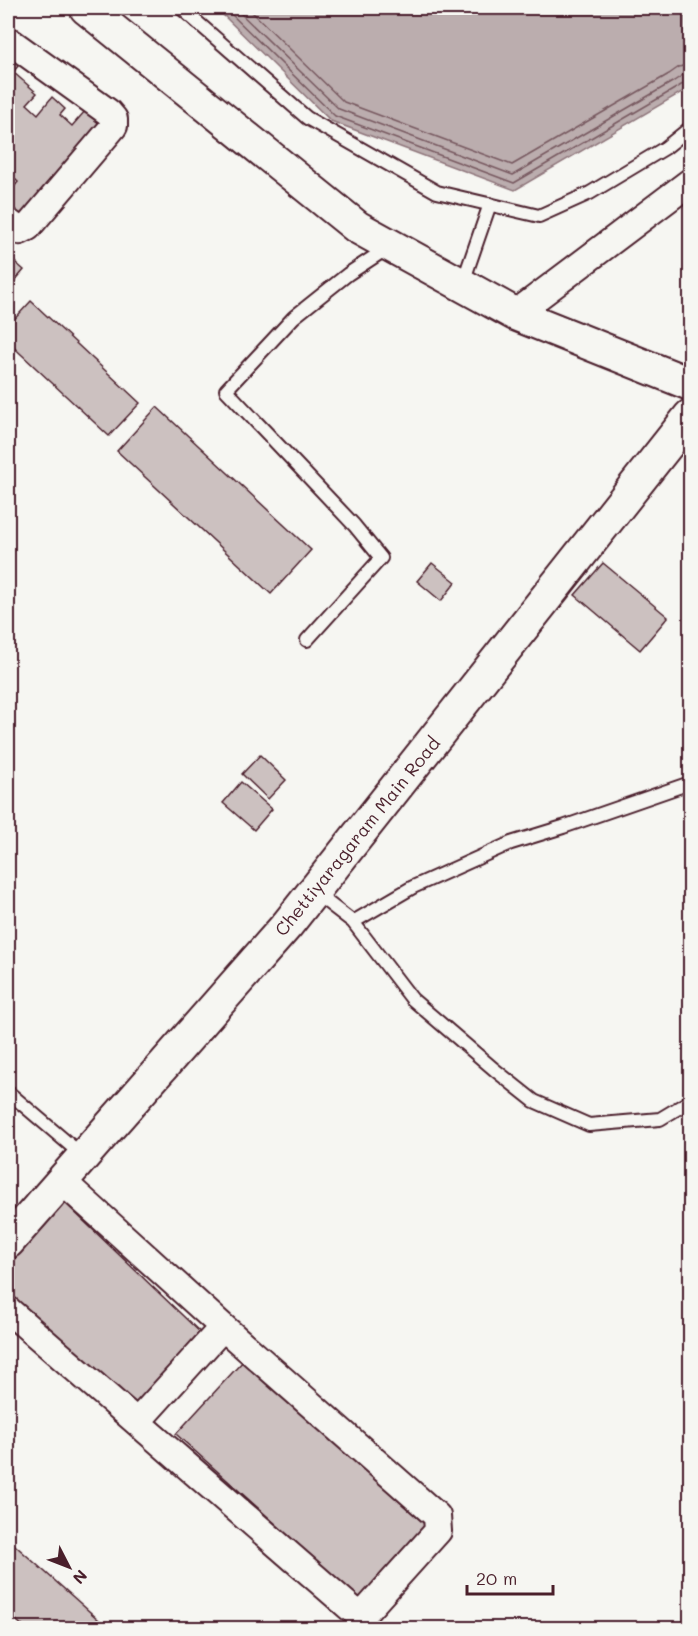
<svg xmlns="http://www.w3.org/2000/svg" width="698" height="1636" viewBox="0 0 698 1636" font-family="Mali,sans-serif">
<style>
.water{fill:#bbadae;stroke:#8e747a;stroke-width:1.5}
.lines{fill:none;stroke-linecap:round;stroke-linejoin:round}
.shore{stroke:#77585f;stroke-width:1.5}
.building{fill:#ccc1c0;stroke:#4a1f2b;stroke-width:1.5}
.service-casing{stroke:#4a1f2b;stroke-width:16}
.minor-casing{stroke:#4a1f2b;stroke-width:30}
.tertiary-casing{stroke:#4a1f2b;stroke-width:36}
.service{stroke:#f6f6f2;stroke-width:12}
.minor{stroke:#f6f6f2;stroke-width:26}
.tertiary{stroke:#f6f6f2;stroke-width:32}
.labels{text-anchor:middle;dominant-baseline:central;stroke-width:6;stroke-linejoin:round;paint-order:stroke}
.street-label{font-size:18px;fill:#4a1f2b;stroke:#f6f6f2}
</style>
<rect width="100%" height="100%" fill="#f6f6f2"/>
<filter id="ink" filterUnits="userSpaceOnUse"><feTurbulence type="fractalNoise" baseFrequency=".0167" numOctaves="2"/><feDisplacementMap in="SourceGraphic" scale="12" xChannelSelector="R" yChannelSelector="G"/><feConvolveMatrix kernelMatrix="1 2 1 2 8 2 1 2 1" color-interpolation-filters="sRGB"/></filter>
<g filter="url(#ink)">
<path class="water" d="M216 8H690V85L682 92 515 190 331 121Z"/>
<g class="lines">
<path class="shore" d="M225 8 335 116 514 183 678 87 686 82 690 81
M235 8 339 109 513 175 674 81 683 75 690 73
M248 8 344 102 512 165 669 74 679 67 690 64"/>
</g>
<path class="building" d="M8 45 24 59 13 72 37 93 27 104 38 114 52 97 65 109 60 115 72 126 92 103 112 120 21 226 8 214V194L18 182 8 172Z
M8 256 24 270 8 289Z
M31 301 140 403 109 436 8 342V326Z
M157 407 311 550 271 594 117 451Z
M432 563 456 582 441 601 417 581Z
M603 563 668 617 640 650 575 595Z
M260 755 286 780 268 799 242 774Z
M241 782 272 809 254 830 223 803Z
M65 1203 204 1336 136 1407 8 1295V1266Z
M244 1360 429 1528 362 1602 176 1434Z
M8 1539 108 1628H25L8 1613Z"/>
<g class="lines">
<g class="service-casing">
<path id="service" d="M181 8 307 118 437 192 539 216 590 193 665 148 690 128
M462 285 490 204
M307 640 381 558 354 525 226 390 294 317 348 274 389 247
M314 892 353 922 413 887 511 843 563 827 690 783
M353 922 412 999 495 1070 534 1101 589 1125 660 1119 690 1101
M8 1092 83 1156"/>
</g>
<g class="minor-casing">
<path id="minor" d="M8 40 108 112 114 119V126L28 227 20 231 8 222
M515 314 690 182
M8 1310 355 1612 366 1611 438 1531 437 1516 223 1327 62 1181
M137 1422 223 1327"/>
</g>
<g class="tertiary-casing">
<path id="tertiary" d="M86 8 357 227 515 314 690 384
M8 1242 287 925 690 416"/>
</g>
<use href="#service" class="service"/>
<use href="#minor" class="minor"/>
<use href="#tertiary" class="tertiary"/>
</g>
</g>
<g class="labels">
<g class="street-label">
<text transform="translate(357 836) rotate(-51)">Chettiyaragaram Main Road</text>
</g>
</g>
<rect width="698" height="1636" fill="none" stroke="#f6f6f2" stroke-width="30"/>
<rect x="15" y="15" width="668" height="1606" fill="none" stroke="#4a1f2b" stroke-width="2" filter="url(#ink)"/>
<g transform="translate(69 1567) rotate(132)" stroke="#f6f6f2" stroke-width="4.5" paint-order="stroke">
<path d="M0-4.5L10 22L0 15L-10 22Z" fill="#4a1f2b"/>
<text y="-9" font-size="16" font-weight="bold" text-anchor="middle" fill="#4a1f2b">N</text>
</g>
<path d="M467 1585v9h86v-9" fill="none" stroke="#4a1f2b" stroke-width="3"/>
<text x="476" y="1585" font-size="18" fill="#4a1f2b" stroke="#f6f6f2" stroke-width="4.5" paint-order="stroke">20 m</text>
</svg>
